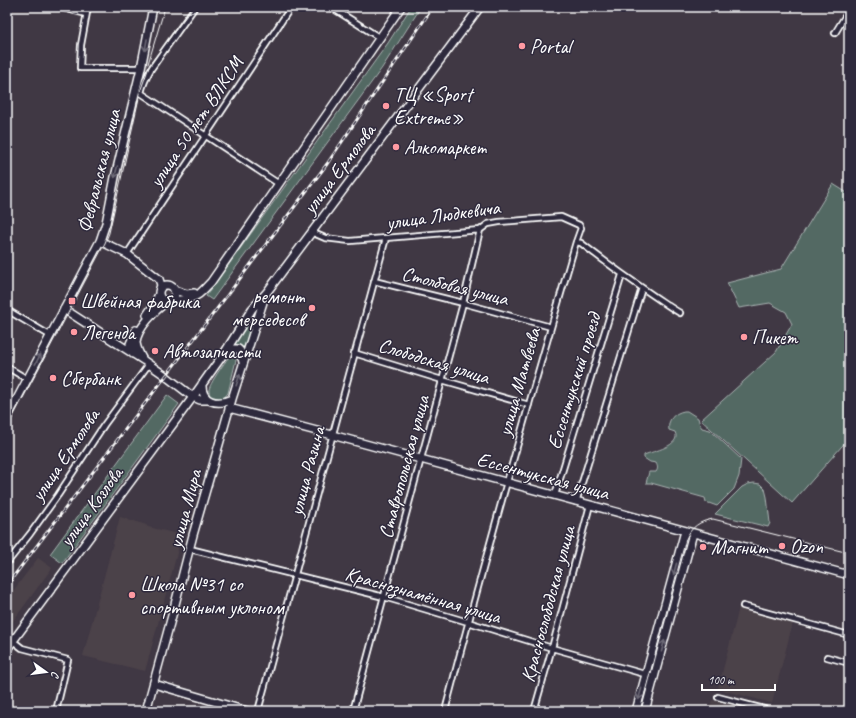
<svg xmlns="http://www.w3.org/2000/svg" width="856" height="718" viewBox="0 0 856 718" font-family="Caveat,sans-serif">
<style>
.built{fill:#4c4249}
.green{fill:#536964;stroke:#a9b4b2}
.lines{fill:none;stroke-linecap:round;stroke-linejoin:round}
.street-casing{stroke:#fff;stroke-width:8}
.secondary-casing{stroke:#fff;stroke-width:10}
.street{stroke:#2f2a3d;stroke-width:4.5}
.secondary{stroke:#2f2a3d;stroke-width:7}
.tram{stroke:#fff;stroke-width:1}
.rail-casing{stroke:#fff;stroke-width:3}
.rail{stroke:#2f2a3d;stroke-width:1.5;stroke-dasharray:4.5;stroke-linecap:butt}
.oneway{stroke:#6d6a77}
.poi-dot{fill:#ff9aa2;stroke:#2f2a3d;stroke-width:1.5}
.labels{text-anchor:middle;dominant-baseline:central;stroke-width:3;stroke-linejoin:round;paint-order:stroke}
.poi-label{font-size:20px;fill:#fff;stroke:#2f2a3d;text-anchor:start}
.street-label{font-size:20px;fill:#fff;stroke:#2f2a3d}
</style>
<rect width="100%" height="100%" fill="#403844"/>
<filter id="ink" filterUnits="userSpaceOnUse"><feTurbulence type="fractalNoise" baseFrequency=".025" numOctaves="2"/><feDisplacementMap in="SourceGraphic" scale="8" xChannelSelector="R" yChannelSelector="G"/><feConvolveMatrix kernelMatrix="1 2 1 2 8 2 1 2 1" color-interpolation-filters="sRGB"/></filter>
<g filter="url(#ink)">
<path class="built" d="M120 517 129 520 130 521H134L146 525 148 527 182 535 145 671 83 656Z
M38 558 52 568 7 629V599Z
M739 608 793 622 772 703 718 689Z
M712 700 754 711H709Z"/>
<path class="green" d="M411 7H421L382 68 212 300 206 296 388 43Z
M833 184 849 194V438L792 503 701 420 776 352 792 324 786 312 770 303 739 308 727 283 781 269Z
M261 304 244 347C239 345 236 344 231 346L239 336Z
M232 353H236L237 356 228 393 223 399H214C211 397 209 395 209 391 208 385 227 359 232 353Z
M167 395 179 404 62 563 50 554Z
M684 411H687L698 418 700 425 702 428 710 430 741 459 739 476 734 489 717 506 706 502 705 498 651 483H646L649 472H656C658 469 658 467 656 463L650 462 644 458V455C653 451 682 446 675 432L669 430C667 420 674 413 684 411Z
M754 483 760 484 765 489 767 497 770 523 768 527 715 514 742 487 748 484Z"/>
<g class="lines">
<g class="street-casing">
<path id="street" d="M59 7 86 14
M88 7 81 45 80 68H141
M195 7 151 69C147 76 143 84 141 93L279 184
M331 7 380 38
M835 33 849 10
M311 232 325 238 350 241 480 230 488 224 499 222 561 217 579 225 581 228 576 242C530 398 486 554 445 711
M576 242 581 243C605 262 629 279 654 296 663 302 671 308 680 313
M127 254 291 7
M374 281 463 303 551 327
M7 310 51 336
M354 353 442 380 529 405
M7 367 27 379
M555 495 622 275
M576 502 642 288
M190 549 384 597 468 622 552 648 655 677
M7 563 30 534 58 495 104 425 149 364
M743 606 849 635
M13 641 22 648 68 660 56 711
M827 657 849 663
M718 697 772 711
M258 711 386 238
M353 711 463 303 480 230
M534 711 552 648 590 505"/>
</g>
<g class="secondary-casing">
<path id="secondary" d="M100 241 127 254 159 279 161 285 160 288
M159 293a8 8 0 1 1 16 0a8 8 0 1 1-16 0Z
M174 290 187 294 194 293
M170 301C179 300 191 300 199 294 203 291 207 286 211 282L401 7
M64 309 143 360 163 374 193 397 200 400H209
M147 315 155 303 159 294
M225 352 231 349H238L240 351 243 362
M133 354 130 344 136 330
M143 360C140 355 137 349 136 343 136 329 157 309 167 301
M202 384C201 402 217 406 232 399
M229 408 332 435 849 575
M7 418 100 241 106 223 115 177 141 68 153 7
M7 649 193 397 225 352 252 309 267 292 480 7
M154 684 247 711
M146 711 173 612 193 535 232 399 265 296
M636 711 685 531
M645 711 693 533"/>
</g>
<use href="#street" class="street"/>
<use href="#secondary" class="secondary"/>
<path class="tram" d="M148 64 165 7
M7 428 65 319 105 243 109 233 141 89 150 64 193 7
M640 711 686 539C691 527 700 521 713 519L849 553"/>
<g class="rail-casing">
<path id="rail" d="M7 585 327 164 433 7"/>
</g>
<use href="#rail" class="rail"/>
</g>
<defs><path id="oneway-shaft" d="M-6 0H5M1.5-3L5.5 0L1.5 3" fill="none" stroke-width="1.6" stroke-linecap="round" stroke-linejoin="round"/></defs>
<g class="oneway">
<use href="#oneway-shaft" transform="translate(146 45) rotate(100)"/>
<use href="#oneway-shaft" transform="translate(116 172) rotate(103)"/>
<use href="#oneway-shaft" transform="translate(38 359) rotate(-62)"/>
<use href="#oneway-shaft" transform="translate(238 380) rotate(-72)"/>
<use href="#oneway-shaft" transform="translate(675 569) rotate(105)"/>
<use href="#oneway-shaft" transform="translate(663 646) rotate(-75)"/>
<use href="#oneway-shaft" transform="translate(640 694) rotate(105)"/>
</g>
</g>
<g class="poi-dot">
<circle cx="522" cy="46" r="4"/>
<circle cx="386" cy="106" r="4"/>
<circle cx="396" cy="147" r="4"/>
<rect x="68" y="297" width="8" height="8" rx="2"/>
<circle cx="312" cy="308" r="4"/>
<circle cx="74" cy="332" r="4"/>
<circle cx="744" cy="337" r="4"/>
<circle cx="155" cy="351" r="4"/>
<circle cx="53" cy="378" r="4"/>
<circle cx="782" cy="546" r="4"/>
<circle cx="703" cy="547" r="4"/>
<circle cx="132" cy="595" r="4"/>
</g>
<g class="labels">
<g class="poi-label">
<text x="530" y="46">Portal</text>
<text x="394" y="94">ТЦ «Sport<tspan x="394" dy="23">Extreme»</tspan></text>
<text x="404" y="147">Алкомаркет</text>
<text x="304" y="296" text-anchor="end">ремонт<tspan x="304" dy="23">мерседесов</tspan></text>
<text x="80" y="301">Швейная фабрика</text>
<text x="82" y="332">Легенда</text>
<text x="752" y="337">Пикет</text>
<text x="163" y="351">Автозапчасти</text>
<text x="61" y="378">Сбербанк</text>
<text x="790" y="546">Ozon</text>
<text x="711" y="547">Магнит</text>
<text x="140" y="584">Школа №31 со<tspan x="140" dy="23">спортивным уклоном</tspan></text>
</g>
<g class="street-label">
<text transform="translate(196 122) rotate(-56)">улица 50 лет ВЛКСМ</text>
<text transform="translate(339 169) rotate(-53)">улица Ермолова</text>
<text transform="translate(99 171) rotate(-76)">Февральская улица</text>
<text transform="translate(443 215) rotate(-8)">улица Людкевича</text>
<text transform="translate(455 286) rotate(14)">Столбовая улица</text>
<text transform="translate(434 361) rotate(17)">Слободская улица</text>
<text transform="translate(574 381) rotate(-73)">Ессентукский проезд</text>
<text transform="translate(519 382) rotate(-74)">улица Матвеева</text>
<text transform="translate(65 455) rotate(-56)">улица Ермолова</text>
<text transform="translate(404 467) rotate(-75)">Ставропольская улица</text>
<text transform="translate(307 471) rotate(-75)">улица Разина</text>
<text transform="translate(543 476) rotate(15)">Ессентукская улица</text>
<text transform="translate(91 507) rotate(-54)">улица Козлова</text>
<text transform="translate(185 509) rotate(-75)">улица Мира</text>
<text transform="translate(423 595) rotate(16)">Краснознамённая улица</text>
<text transform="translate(548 604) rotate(-75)">Краснослободская улица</text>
</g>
</g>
<rect width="856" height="718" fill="none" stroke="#2f2a3d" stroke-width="24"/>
<rect x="12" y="12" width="832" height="694" fill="none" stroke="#fff" stroke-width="1.5" filter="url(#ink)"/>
<g transform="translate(46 672) rotate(104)" stroke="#2f2a3d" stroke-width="3" paint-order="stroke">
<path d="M0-3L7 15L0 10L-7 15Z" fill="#ffffff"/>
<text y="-6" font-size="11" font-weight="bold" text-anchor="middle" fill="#ffffff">С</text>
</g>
<path d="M702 684v6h73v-6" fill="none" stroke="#ffffff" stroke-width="2"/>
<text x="708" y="684" font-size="12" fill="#ffffff" stroke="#2f2a3d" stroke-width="3" paint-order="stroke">100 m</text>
</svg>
